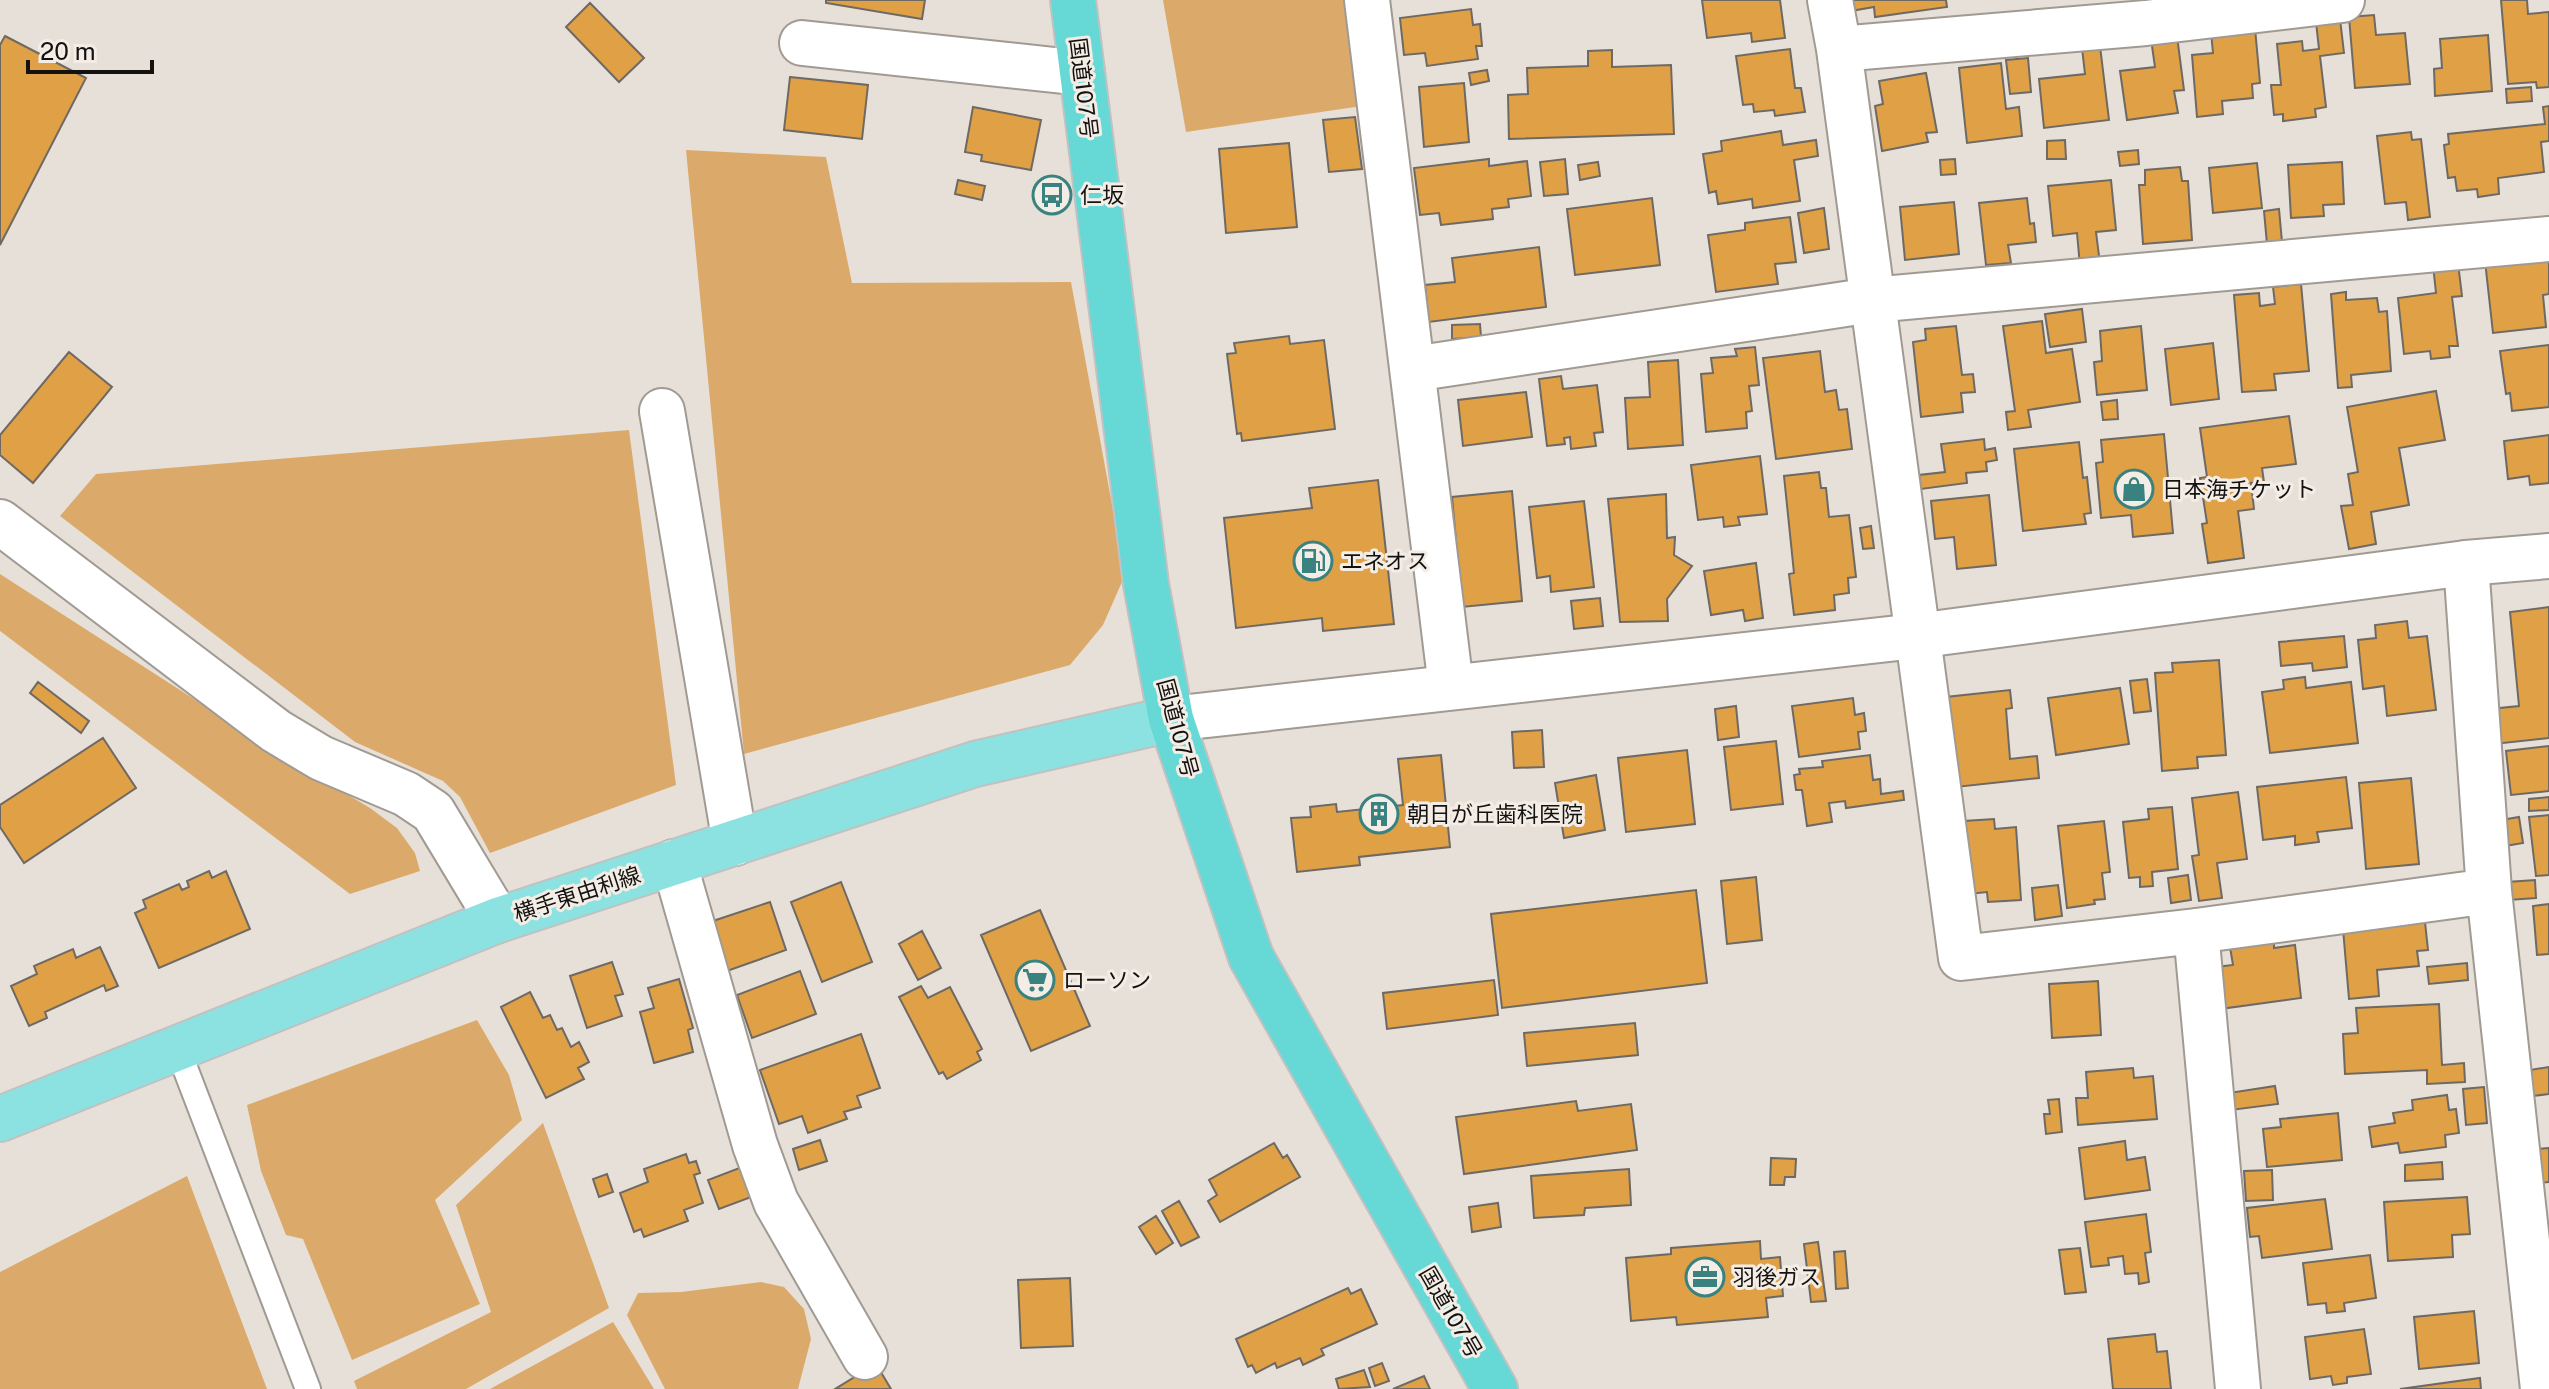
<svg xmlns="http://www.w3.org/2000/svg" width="2549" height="1389" viewBox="0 0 2549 1389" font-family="'Public Sans','Noto Sans JP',sans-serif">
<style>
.green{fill:#dbaa6b}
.building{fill:#e0a046;stroke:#6f6963;stroke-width:2}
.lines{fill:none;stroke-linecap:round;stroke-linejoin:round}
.service-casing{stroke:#a09a93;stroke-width:28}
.minor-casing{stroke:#a09a93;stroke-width:48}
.tertiary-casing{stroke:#a09a93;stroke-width:48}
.primary-casing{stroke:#c2c1c1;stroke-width:48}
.trunk-casing{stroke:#c2c1c1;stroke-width:48}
.service{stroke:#fff;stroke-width:24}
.minor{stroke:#fff;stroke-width:44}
.tertiary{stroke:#fff;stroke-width:44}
.primary{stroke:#8ce2e0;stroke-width:44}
.trunk{stroke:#66d8d6;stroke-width:44}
.labels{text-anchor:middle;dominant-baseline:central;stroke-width:6;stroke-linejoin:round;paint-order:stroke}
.street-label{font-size:22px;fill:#141210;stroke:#f3ede6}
.poi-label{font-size:22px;fill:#141210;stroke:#f3ede6;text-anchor:start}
</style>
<rect width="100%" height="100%" fill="#e6e0d8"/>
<path class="green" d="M1163 0H1350L1362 106 1186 132Z
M686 150 826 157 852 283 1071 282 1125 575 1103 625 1070 665 744 754Z
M629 430 676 785 490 853 460 797 443 781 355 742 60 516 96 474Z
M0 574 281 755 370 808 397 828 415 853 420 871 350 894 0 631Z
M477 1020 509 1075 522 1120 435 1200 480 1304 352 1360 303 1239 286 1235 261 1171 247 1105Z
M543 1123 609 1308 466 1389H357L354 1381 491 1312 456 1205Z
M187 1176 267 1389H0V1272Z
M761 1282 784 1287 804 1309 811 1339 798 1389H665L627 1315 638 1293 681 1292Z
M613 1322 654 1389H490Z"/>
<path class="building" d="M826 0H925L922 19 826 3Z
M1702 0H1780L1785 38 1752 42 1751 33 1707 38Z
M1850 0H1946L1947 7 1875 17 1874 7 1851 11Z
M2501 0H2527L2528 14 2549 12V87L2537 88 2536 82 2508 84Z
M590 3 644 58 619 82 566 27Z
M1471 9 1473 25 1480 24 1482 46H1476L1478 59 1427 66 1425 53 1404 55 1400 18Z
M2374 15 2376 35 2405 33 2410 84 2355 88 2349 17Z
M2340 19 2344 53 2320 56 2326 107 2315 109 2316 117 2283 121V114L2274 115 2271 85H2281L2277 44 2302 41 2303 51 2319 49 2316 22Z
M2255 28 2260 83 2252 84 2253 98 2222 101 2223 114 2197 117 2192 55 2213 53 2211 32Z
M2488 35 2492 91 2435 96 2434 69 2442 68 2440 39Z
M5 36 86 78 0 245V45Z
M2177 36 2184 90 2174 91 2178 113 2127 120 2120 71 2155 67 2151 39Z
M2100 46 2109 120 2044 128 2039 79 2085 74 2082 48Z
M1790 49 1795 88H1801L1805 112 1775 116 1774 110 1754 112 1753 104 1743 105 1736 56Z
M1612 50V67L1671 65 1674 134 1509 139 1508 95 1528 94 1527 68 1588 66V51Z
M2028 58 2031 92 2010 94 2006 60Z
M2001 63 2006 109 2019 107 2022 136 1967 143 1959 68Z
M1487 70 1489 81 1471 85 1469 73Z
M1926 73 1937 132 1926 133 1928 142 1882 151 1875 106 1883 104 1879 81Z
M790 77 868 85 862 139 784 130Z
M1464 83 1469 142 1424 147 1419 87Z
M2531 87 2532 101 2507 103 2506 89Z
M2549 106V141L2541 142 2544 172 2498 178 2499 194 2478 197 2477 189 2457 191 2455 177 2448 178 2444 145 2449 144 2448 134 2545 124 2543 107Z
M973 107 1041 120 1031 170 981 161 982 155 965 152Z
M1355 117 1362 169 1329 172 1323 120Z
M1781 131 1783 145 1816 140 1818 156 1794 160 1800 201 1753 208 1752 199 1718 204 1716 191 1709 193 1703 154 1722 151 1721 141Z
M2411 132 2412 140 2421 139 2430 217 2408 220 2406 202 2385 204 2377 136Z
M2065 140 2066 159H2047V141Z
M1289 143 1297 227 1226 233 1219 149Z
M2138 150 2139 164 2120 166 2118 152Z
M1489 159V166L1527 161 1531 196 1508 199 1509 207 1492 209 1493 219 1441 225 1439 213 1420 215 1414 168Z
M1565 159 1568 194 1544 196 1540 162Z
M1955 159 1956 174 1941 175 1940 160Z
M1598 162 1600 176 1580 180 1578 165Z
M2342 162 2344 204 2323 205 2324 216 2291 218 2288 165Z
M2257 163 2262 208 2213 213 2209 168Z
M2180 167 2182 181H2188L2192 240 2143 244 2139 185H2145V170Z
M958 180 985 186 982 200 955 194Z
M2111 180 2116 230 2096 232 2100 264 2080 266 2077 233 2053 236 2048 186Z
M1652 198 1660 265 1575 275 1567 209Z
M2027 198 2030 224 2034 223 2036 242 2008 245 2011 263 1986 265 1979 203Z
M1954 202 1959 254 1905 260 1900 207Z
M1824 208 1829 249 1804 253 1798 213Z
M2279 209 2282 242 2267 244 2264 211Z
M1790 217 1796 262 1775 264 1778 284 1716 292 1708 235 1745 230V223Z
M1539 247 1546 307 1429 322 1425 285 1455 282 1452 258Z
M2549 254V294L2543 295 2546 327 2493 333 2485 261Z
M2458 263 2462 296 2452 297 2458 346H2449L2450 357 2431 359 2430 351 2404 354 2398 298 2436 293 2433 265Z
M2301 284 2309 371 2274 374 2276 390 2242 392 2234 295 2259 293 2260 306 2275 304 2273 287Z
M2346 292V300L2377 298 2379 312 2387 311 2391 371 2351 375 2352 387 2338 388 2331 294Z
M2082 309 2086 342 2050 347 2045 314Z
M2042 321 2046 353 2072 349 2080 402 2028 410 2031 427 2008 430 2006 412 2015 411 2003 326Z
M1480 324 1481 337 1452 339V325Z
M1956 326 1962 375 1973 374 1975 392 1961 393 1963 412 1921 417 1913 342 1926 340 1925 329Z
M2141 326 2147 390 2097 395 2094 362 2102 361 2100 331Z
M1289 336 1290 344 1324 340 1335 429 1242 441 1241 433 1237 434 1227 354 1236 353 1234 343Z
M2213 343 2219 399 2171 405 2165 349Z
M2549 345V407L2512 411 2510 393 2506 394 2500 351Z
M1755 347 1759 385 1749 386 1752 411 1746 412 1747 428 1706 432 1701 374 1713 373 1711 358 1737 356 1735 349Z
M1820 351 1825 392 1836 390 1839 410 1847 409 1852 449 1776 459 1763 358Z
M69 352 112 387 33 483 0 455V435Z
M1678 360 1683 445 1628 449 1625 398 1650 397 1648 362Z
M1561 376 1563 389 1597 385 1603 432 1594 433 1596 446 1571 449 1570 437 1564 438 1565 444 1547 446 1539 379Z
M2436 391 2445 440 2399 448 2409 505 2371 512 2376 544 2349 549 2341 506 2353 505 2348 474 2358 472 2347 407Z
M1526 392 1532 437 1463 446 1458 400Z
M2117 400 2118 419 2103 420 2101 402Z
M2289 416 2296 464 2262 468 2264 482 2251 483 2254 509 2238 511 2244 558 2208 563 2202 524 2207 523 2200 478 2207 477 2200 428Z
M2164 434 2173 533 2133 537 2131 515 2101 518 2096 463 2103 462 2101 440Z
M2549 435V483L2530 485 2529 476 2508 479 2504 441Z
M1984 439 1985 450 1995 448 1997 460 1986 462 1987 471 1966 473 1967 483 1921 489 1919 475 1945 472 1941 444Z
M2079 442 2083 478 2087 477 2091 513 2084 514 2086 524 2023 531 2014 449Z
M1760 456 1767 514 1738 517 1740 525 1724 527 1723 517 1698 520 1691 465Z
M1819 472 1821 488H1826L1829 517 1849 515 1856 577 1848 578 1849 593 1834 595 1835 610 1794 615 1789 574 1794 573 1784 476Z
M1378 480 1394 624 1323 631 1322 618 1236 628 1224 518 1312 508 1309 488Z
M1512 491 1522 601 1462 607 1452 497Z
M1666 494 1667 538 1675 537 1674 555 1692 566 1667 599 1668 621 1620 622 1608 499Z
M1989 495 1996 565 1957 569 1954 537 1935 539 1931 501Z
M1584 501 1594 587 1551 592 1550 576 1537 578 1529 507Z
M1871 526 1874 548 1863 549 1860 528Z
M1756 563 1763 618 1745 621 1743 610 1711 615 1704 571Z
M1600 598 1603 626 1574 629 1571 601Z
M2549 607V738L2494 744 2490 709 2519 706 2510 612Z
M2407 621 2409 638 2427 636 2436 710 2387 716 2384 686 2363 689 2358 640 2376 638 2375 625Z
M2344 636 2347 667 2313 671 2312 663 2281 666 2279 642Z
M2219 660 2226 755 2197 757 2198 768 2162 771 2155 673 2173 672 2172 663Z
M2305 677 2306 688 2351 682 2358 743 2270 753 2262 692 2284 689 2283 680Z
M2147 679 2151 711 2134 713 2130 681Z
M38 682 89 721 81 733 30 693Z
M2120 688 2129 744 2056 755 2048 698Z
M2010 690 2012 708 2006 709 2010 759 2037 756 2039 778 1956 787 1946 697Z
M1853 698 1855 715 1864 713 1866 731 1858 732 1860 749 1799 757 1792 706Z
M1736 706 1739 737 1718 740 1715 709Z
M1542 730 1544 767 1514 768 1512 732Z
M103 738 136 788 24 863 0 827V805Z
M1776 741 1783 804 1731 810 1724 747Z
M2549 746V791L2511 795 2506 751Z
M1687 750 1695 824 1626 832 1618 758Z
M1441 755 1450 847 1359 857 1360 865 1297 872 1291 818 1311 817 1310 807 1336 804 1337 812 1403 805 1398 759Z
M1870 755 1873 780 1880 779 1881 794 1903 791 1904 800 1846 808 1845 801 1829 803 1832 822 1807 826 1802 790H1796L1794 775 1800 774 1799 769 1823 767 1822 761Z
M1596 775 1605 830 1564 838 1555 783Z
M2346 777 2352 828 2317 832 2319 842 2295 845V836L2263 840 2257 787Z
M2411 778 2419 864 2366 869 2359 783Z
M2238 792 2247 859 2217 863 2222 898 2199 901 2192 856 2199 855 2192 798Z
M2549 797V810L2529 811V799Z
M2172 807 2178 869 2152 872 2153 886 2140 887V877L2129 878 2123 822 2149 819 2148 809Z
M2549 815V875L2536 876 2529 817Z
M2519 817 2523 843 2505 846 2501 820Z
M1994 819 1995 829 2016 827 2021 900 1988 902 1987 892 1969 894 1964 821Z
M2104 821 2110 872 2102 873 2105 899 2094 900 2095 904 2067 908 2058 826Z
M209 871 212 878 226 871 250 929 159 968 135 913 146 908 143 900 179 884 182 890 189 887 187 881Z
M2188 875 2191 900 2171 903 2168 878Z
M1756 877 1762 940 1727 944 1721 881Z
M2535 880 2536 898 2508 900 2507 882Z
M841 882 872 962 822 982 791 902Z
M2058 885 2062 916 2035 920 2032 888Z
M1696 890 1707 983 1502 1008 1491 914Z
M770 902 786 950 727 971 710 922Z
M2549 904V954L2537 955 2533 906Z
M1040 910 1090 1026 1031 1051 981 935Z
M2425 922 2428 950 2417 951 2419 966 2377 970 2379 996 2349 999 2343 929Z
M922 931 941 968 918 980 899 944Z
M2274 942V948L2295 945 2301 998 2220 1009 2216 967 2233 965 2230 947Z
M100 947 118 986 106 991 104 985 45 1012 47 1018 29 1026 11 986 37 974 34 966 73 949 76 958Z
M612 962 623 994 615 996 622 1016 587 1028 570 976Z
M2467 963 2468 980 2429 984 2427 967Z
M800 971 816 1014 752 1038 737 995Z
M679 979 693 1028 688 1030 693 1052 654 1063 640 1012 654 1008 648 988Z
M1494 980 1498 1015 1387 1029 1383 993Z
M2098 981 2101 1035 2052 1038 2049 984Z
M921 986 928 998 950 987 982 1049 977 1052 981 1060 947 1079 943 1072 939 1074 899 997Z
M530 992 543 1018 550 1015 557 1030 562 1028 571 1047 579 1042 589 1062 578 1068 584 1079 546 1098 501 1007Z
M2439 1004 2442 1065 2464 1063 2465 1082 2427 1084V1070L2345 1074 2343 1034 2358 1033 2356 1008Z
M1635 1023 1638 1055 1527 1066 1524 1033Z
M861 1034 880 1088 857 1096 861 1107 844 1112 847 1119 808 1133 802 1116 779 1124 760 1070Z
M2549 1067V1094L2533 1096 2530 1070Z
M2133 1068 2134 1078 2153 1076 2157 1119 2078 1125 2076 1098H2088L2086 1072Z
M2275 1086 2278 1104 2231 1110 2229 1093Z
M2484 1087 2487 1123 2466 1125 2463 1089Z
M2447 1095 2449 1110 2456 1109 2459 1133 2445 1135 2446 1147 2400 1153 2398 1143 2372 1147 2369 1127 2395 1123 2393 1113 2413 1110 2412 1100Z
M2059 1099 2062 1132 2046 1134 2044 1114H2050L2048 1100Z
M1576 1101 1578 1111 1631 1104 1637 1150 1464 1174 1456 1117Z
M2338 1113 2342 1160 2267 1167 2263 1129 2281 1127 2280 1119Z
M820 1140 827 1161 799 1170 793 1149Z
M2125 1141 2127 1160 2145 1157 2150 1190 2085 1199 2079 1148Z
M1274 1143 1283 1158 1287 1155 1300 1177 1220 1222 1208 1201 1217 1195 1209 1180Z
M2549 1148V1182L2538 1183 2535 1149Z
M686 1154 689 1163 696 1161 700 1173 694 1175 703 1203 684 1210 688 1221 644 1237 641 1229 634 1232 620 1193 648 1182 644 1169Z
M1771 1158 1796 1159 1795 1177H1785L1784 1185H1770Z
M2442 1162 2443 1179 2405 1181V1165Z
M742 1167 754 1196 719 1209 708 1180Z
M1629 1169 1631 1205 1585 1208 1584 1215 1534 1218 1531 1176Z
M2272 1170 2273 1200 2246 1201 2244 1171Z
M607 1174 613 1192 599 1197 593 1179Z
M2467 1197 2470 1234 2452 1235 2453 1257 2388 1261 2384 1202Z
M2325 1199 2332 1249 2262 1258 2259 1236 2250 1237 2247 1208Z
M1179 1201 1199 1237 1181 1246 1162 1211Z
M1498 1203 1501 1227 1472 1232 1469 1207Z
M2146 1214 2151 1252 2145 1253 2149 1282 2139 1284 2138 1273 2125 1274 2123 1256 2108 1258 2109 1265 2091 1267 2085 1222Z
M1156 1216 1173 1243 1156 1254 1139 1227Z
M1760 1241 1761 1259 1780 1257 1783 1296 1766 1298 1768 1317 1677 1325 1676 1317 1631 1321 1626 1258 1671 1254V1248Z
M1818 1242 1826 1301 1811 1302 1804 1244Z
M2080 1248 2086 1292 2065 1294 2059 1250Z
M1845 1251 1848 1288 1836 1289 1834 1252Z
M2370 1255 2376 1298 2344 1303 2345 1311 2327 1313 2326 1303 2308 1305 2303 1263Z
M1070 1278 1073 1346 1021 1348 1018 1280Z
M1348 1288 1351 1294 1361 1289 1377 1324 1321 1349 1324 1355 1303 1365 1300 1358 1277 1368 1275 1363 1256 1373 1252 1365 1248 1367 1236 1339Z
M2474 1311 2479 1363 2419 1369 2414 1317Z
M2364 1329 2371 1374 2347 1377V1383L2333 1385 2331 1376 2310 1379 2305 1337Z
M2155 1334 2157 1352 2167 1351 2171 1389H2113L2108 1339Z
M1382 1363 1389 1381 1375 1386 1369 1368Z
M876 1364 891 1389H835Z
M1364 1370 1370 1387 1339 1389 1336 1379Z
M1424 1376 1430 1389H1393Z
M2480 1378 2481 1389H2400Z"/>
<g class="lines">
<g class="service-casing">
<path id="service" d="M177 1047 308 1389"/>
</g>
<g class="minor-casing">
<path id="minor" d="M1367 0 1451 687
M1830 0 1839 49 1961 958 2196 931 2489 891
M802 43 1082 73
M1839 49 2146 23 2342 0
M1413 369 1872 300 2549 239
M662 411 735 843
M0 522 276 731 321 758 406 794 433 812 498 920
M2466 563 2489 891 2543 1389
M674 862 755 1145 776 1202 865 1357
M2196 931 2238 1389"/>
</g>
<g class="tertiary-casing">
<path id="tertiary" d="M1171 719 1916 636 2466 563 2549 556"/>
</g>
<g class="primary-casing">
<path id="primary" d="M0 1119 498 920 975 764 1171 719"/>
</g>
<g class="trunk-casing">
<path id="trunk" d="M1073 0 1146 584 1171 719 1251 957 1495 1389"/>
</g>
<use href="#service" class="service"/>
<use href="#minor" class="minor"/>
<use href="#tertiary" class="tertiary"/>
<use href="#primary" class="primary"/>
<use href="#trunk" class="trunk"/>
</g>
<defs>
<g id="bus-ring" transform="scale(2)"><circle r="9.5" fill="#f3ede6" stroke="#398280" stroke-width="1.5"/><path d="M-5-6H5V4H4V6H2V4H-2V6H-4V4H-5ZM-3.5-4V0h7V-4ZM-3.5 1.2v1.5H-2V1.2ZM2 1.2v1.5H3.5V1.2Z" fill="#398280"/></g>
<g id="shop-ring" transform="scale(2)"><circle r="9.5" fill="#f3ede6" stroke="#398280" stroke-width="1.5"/><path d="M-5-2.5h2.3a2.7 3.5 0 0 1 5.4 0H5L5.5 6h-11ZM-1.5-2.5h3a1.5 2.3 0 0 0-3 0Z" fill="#398280"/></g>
<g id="fuel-ring" transform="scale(2)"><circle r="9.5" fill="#f3ede6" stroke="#398280" stroke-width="1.5"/><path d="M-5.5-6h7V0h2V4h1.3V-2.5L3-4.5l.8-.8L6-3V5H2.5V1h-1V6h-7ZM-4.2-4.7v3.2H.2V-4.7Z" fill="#398280"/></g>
<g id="building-ring" transform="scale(2)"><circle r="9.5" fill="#f3ede6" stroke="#398280" stroke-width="1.5"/><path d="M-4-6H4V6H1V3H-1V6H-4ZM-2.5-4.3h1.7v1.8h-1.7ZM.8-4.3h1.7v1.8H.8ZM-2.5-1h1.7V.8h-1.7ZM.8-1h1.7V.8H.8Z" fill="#398280"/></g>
<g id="supermarket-ring" transform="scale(2)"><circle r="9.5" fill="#f3ede6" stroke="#398280" stroke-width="1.5"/><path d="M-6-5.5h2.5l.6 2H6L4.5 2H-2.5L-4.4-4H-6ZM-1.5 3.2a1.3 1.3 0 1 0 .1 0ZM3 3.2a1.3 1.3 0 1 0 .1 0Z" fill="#398280"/></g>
<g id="office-ring" transform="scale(2)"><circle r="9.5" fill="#f3ede6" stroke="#398280" stroke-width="1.5"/><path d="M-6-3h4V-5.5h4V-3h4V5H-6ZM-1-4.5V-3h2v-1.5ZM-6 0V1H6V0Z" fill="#398280"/></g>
</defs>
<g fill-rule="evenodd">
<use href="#bus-ring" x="1052" y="195"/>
<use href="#shop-ring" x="2134" y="489"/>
<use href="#fuel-ring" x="1313" y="561"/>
<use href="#building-ring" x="1379" y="814"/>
<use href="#supermarket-ring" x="1035" y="980"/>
<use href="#office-ring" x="1705" y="1277"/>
</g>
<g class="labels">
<g class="street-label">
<text transform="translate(1084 88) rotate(83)">国道107号</text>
<text transform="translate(1178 728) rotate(75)">国道107号</text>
<text transform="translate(577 894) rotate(-18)">横手東由利線</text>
<text transform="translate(1451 1312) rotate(60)">国道107号</text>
</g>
<g class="poi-label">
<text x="1080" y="195">仁坂</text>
<text x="2162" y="489">日本海チケット</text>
<text x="1341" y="561">エネオス</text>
<text x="1407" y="814">朝日が丘歯科医院</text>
<text x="1063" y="980">ローソン</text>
<text x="1733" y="1277">羽後ガス</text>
</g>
</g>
<path d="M28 60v12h124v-12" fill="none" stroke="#141210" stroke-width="4"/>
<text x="40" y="60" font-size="24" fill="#141210" stroke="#f3ede6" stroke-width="6" paint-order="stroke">20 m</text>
</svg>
